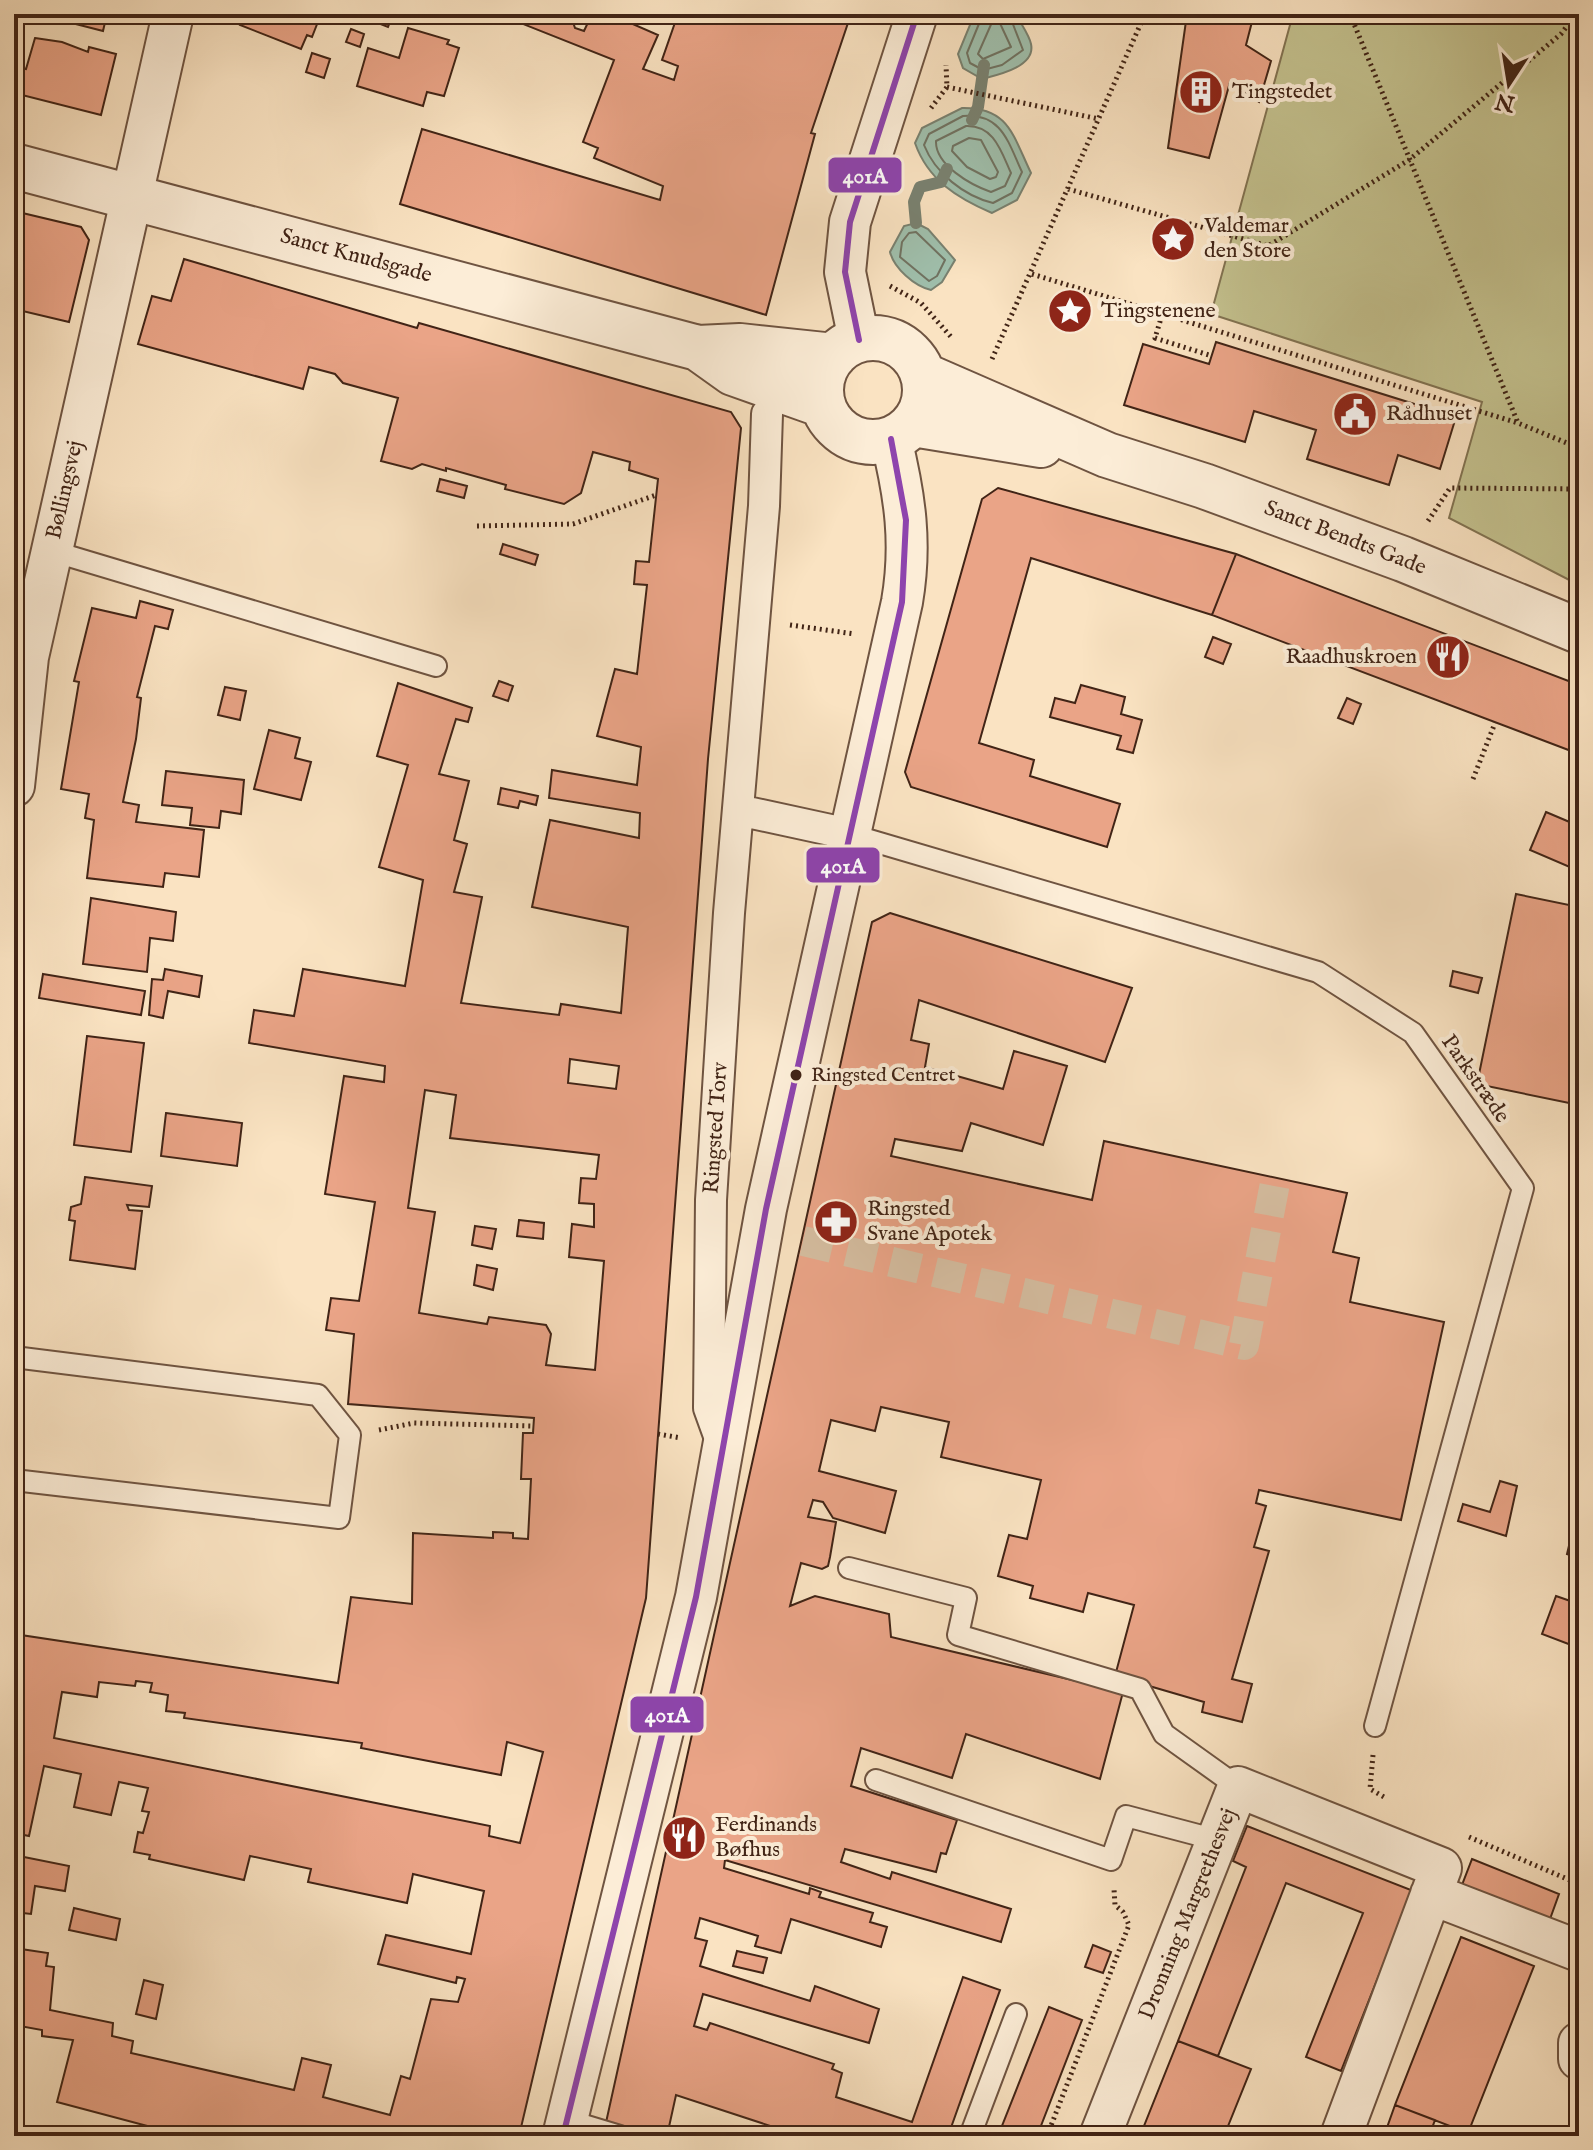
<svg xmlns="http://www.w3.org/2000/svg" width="1593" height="2150" viewBox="0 0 1593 2150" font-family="'IM FELL English',serif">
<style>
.green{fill:#c4c28f;stroke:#827352;stroke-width:2}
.water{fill:#9fbfac;stroke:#798170;stroke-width:2}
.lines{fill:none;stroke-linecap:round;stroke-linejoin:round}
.shore{stroke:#707261;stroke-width:2}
.stream{stroke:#798170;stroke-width:12}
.building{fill:#eaa487;stroke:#412416;stroke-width:2;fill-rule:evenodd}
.pedestrian-tunnel{stroke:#d5bda0;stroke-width:30;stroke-dasharray:30 15;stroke-linecap:butt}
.service-casing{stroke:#6f5441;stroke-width:24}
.pedestrian-casing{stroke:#6f5441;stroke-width:34}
.minor-casing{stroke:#6f5441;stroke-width:44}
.tertiary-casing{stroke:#6f5441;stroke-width:48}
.path{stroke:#412416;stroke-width:5;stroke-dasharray:2 4;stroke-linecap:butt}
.service{stroke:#fcedd7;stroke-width:20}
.pedestrian{stroke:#fcedd7;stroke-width:30}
.minor{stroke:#fcedd7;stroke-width:40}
.tertiary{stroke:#fcedd7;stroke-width:44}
.bus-1-casing{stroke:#fcedd7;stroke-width:12}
.bus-1{stroke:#8e44ad;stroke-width:6}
.bus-dot{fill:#412416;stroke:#fcedd7;stroke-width:3}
.labels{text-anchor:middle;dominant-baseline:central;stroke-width:8;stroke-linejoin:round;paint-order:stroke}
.bus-label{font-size:20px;fill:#412416;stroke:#fcedd7;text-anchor:start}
.poi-label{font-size:22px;fill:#412416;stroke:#fcedd7;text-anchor:start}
.street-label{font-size:22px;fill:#412416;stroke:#fcedd7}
.line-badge{stroke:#fcedd7;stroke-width:3}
.badge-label{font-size:22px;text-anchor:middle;font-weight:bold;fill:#fff}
</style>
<rect width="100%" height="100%" fill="#fae3c2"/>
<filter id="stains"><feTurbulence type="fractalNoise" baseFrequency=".0025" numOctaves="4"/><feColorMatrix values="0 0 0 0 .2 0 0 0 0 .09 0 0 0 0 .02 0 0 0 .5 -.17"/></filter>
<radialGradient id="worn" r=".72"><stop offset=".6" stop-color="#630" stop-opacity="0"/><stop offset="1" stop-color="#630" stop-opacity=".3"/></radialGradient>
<path class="green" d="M1293 14H1579V585L1449 518 1482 402 1211 314Z"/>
<path class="water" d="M978 14H1016C1020 23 1029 34 1031 44 1036 67 997 75 982 79L963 68 958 54 972 20Z
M962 108C1009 107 1013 136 1031 173L1017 200 992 213C957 198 928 180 915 143L922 128Z
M916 223 928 229 955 260 942 282 931 290C914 286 894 268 890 252L904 226Z"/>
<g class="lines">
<path class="shore" d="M983 14 967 53 970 63 983 70 1002 65 1023 50 1009 14
M998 19 1011 47 983 59 978 54 993 20Z
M963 116C1002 113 1008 142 1022 172L1012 193 993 203C964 196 935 173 924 145L929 134Z
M966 126C994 125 1001 151 1011 173L1005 186 991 192C971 185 935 165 936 141Z
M969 138 981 140 998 172 996 177 990 179 967 167 952 151 953 146Z
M916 232 945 260 937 276 929 281 900 257 902 242 909 233Z"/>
<path class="stream" d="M972 120 978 107 984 65
M916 223 914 202 920 187 941 182 947 169"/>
</g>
<path class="building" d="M66 14H107L103 31 64 21Z
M245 14H321L312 37 307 35 301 49 240 25Z
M355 14H393L388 27Z
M498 14H560L572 19 575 28 584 31 592 14H610L658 35 643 69 674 80 678 66 662 60 678 14H851L811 133 815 134 766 315 400 204 422 129 660 200 663 186 594 158 598 148 583 142 614 60Z
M1187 14H1254L1246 45 1271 61 1259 102 1230 82 1209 158 1168 148Z
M408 28 449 40 447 44 459 48 444 96 427 92 423 106 357 86 368 48 399 58Z
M351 29 364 34 360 47 346 42Z
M35 38 62 42 88 52 89 47 116 54 101 115 14 93V67L26 69Z
M312 53 330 59 324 78 306 72Z
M14 211 81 227 89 240 69 322 14 309Z
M184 259 417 328 419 323 731 412 741 428 708 759 646 1598 519 2136H369L355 2130 353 2136H185L57 2102 73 2040 42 2036V2030L14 2025V1948L48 1953 46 1966 54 1967 50 2010 113 2023 112 2036 133 2041 131 2053 294 2090 302 2058 331 2065 323 2097 390 2115 401 2076 410 2079 431 1999 458 2002 465 1979 457 1977 456 1983 378 1964 386 1935 471 1954 484 1891 413 1874 407 1903 308 1882 311 1869 250 1856 244 1880 149 1859 150 1855 134 1852 138 1832 143 1833 149 1812 142 1811 148 1788 119 1782 111 1815 74 1807 81 1774 44 1766 29 1836 14 1833V1634L338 1683 351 1597 412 1604 413 1533 493 1538V1532L513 1533V1538L528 1539 531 1479H521L523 1433H533L534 1418 348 1404 354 1334 326 1330 331 1298 359 1301 375 1202 325 1194 344 1076 384 1082 385 1066 249 1043 254 1010 294 1016 303 969 405 986 423 880 379 867 408 765 377 756 398 683 472 708 468 722 456 719 439 774 469 781 454 840 467 844 454 892 482 897 461 1003 559 1015 561 1004 621 1013 628 927 532 907 550 820 639 838 640 813 549 798 552 770 637 785 641 747 597 736 615 669 637 674 647 585 634 584 636 561 649 562 658 479 629 470 630 462 593 452 581 493 564 504 505 489 506 485 446 468V471L422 464 412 469 381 461 398 398 343 383 335 374 309 367 303 389 138 344 152 296 171 301ZM570 1059 619 1066 616 1089 568 1083ZM425 1090 456 1095 450 1138 599 1155 596 1179 581 1178 579 1203 594 1204V1227L572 1224 569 1257 604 1261 595 1370 546 1365 551 1334 546 1325 489 1317 487 1324 419 1313 435 1212 408 1208ZM136 1681 152 1683 150 1692 168 1695 166 1711 185 1713 184 1718 362 1743 361 1748 501 1775 507 1742 543 1752 520 1843 489 1836 490 1826 54 1738 62 1692 97 1697 99 1682 135 1686Z
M1216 342 1456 417 1440 469 1398 455 1389 485 1307 459 1316 430 1254 411 1245 442 1124 405 1143 344 1209 364Z
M440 479 467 486 464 498 437 491Z
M998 488 1236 554 1212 615 1031 558 979 743 1034 760 1030 776 1120 804 1107 847 911 787 905 772 982 499Z
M503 544 538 555 535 565 500 554Z
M1236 554 1579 685V754L1212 615Z
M140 601 173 610 168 629 155 626 137 697 141 698 136 739 123 802 139 805 136 822 204 830 199 877 165 873 163 887 87 878 94 820 85 818 89 794 61 789 79 682 74 681 92 608 136 618Z
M1213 637 1231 644 1223 664 1205 657Z
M499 681 513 686 508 701 493 696Z
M1081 685 1125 697 1121 714 1142 720 1133 753 1117 749 1121 736 1050 717 1055 698 1075 703Z
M225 687 246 691 240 720 218 715Z
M1347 698 1361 704 1353 724 1338 718Z
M269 730 300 738 295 758 311 762 301 800 254 789Z
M166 771 244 780 241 814 221 811 219 828 190 825 192 808 162 805Z
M501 788 538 796 536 805 520 801 518 808 498 804Z
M1546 812 1579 826V871L1530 850Z
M1516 894 1579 907V1105L1477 1084Z
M91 898 176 912 173 941 150 938 147 972 83 964Z
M890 913 1132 988 1105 1062 919 1000 911 1040 929 1044 925 1067 1003 1089 1014 1051 1067 1066 1043 1145 971 1123 962 1151 895 1139 891 1156 1092 1200 1104 1141 1347 1193 1333 1252 1359 1258 1350 1302 1444 1322 1401 1520 1259 1490 1256 1503 1266 1506 1254 1547 1269 1551 1232 1679 1252 1684 1242 1722 1202 1712 1204 1702 1115 1676 1134 1605 1088 1593 1083 1612 1030 1598 1033 1586 998 1576 1009 1535 1027 1539 1041 1480 941 1457 949 1422 881 1407 875 1431 831 1420 819 1471 896 1491 885 1533 833 1518 823 1502 813 1500 808 1517 836 1522 830 1557 828 1566 822 1569 801 1563 790 1606 815 1596 889 1614 891 1637 1123 1692 1100 1779 966 1734 952 1778 861 1748 851 1786 957 1820 946 1854 941 1853 936 1872 845 1849 841 1862 890 1879 892 1872 1011 1909 1001 1942 725 1860 724 1868 809 1894 810 1888 821 1892 819 1897 873 1913 870 1922 887 1927 881 1947 791 1919 781 1953 755 1946 758 1936 700 1918 695 1938 707 1941 700 1966 810 2001 815 1986 879 2009 869 2043 703 1994 694 2026 707 2030 710 2023 834 2064 832 2069 842 2073 836 2097 912 2122 963 1977 1000 1990 948 2136H801L676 2095 667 2136H603L872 922Z
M165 969 202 976 199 997 168 991 163 1018 149 1015 152 979 163 980Z
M1453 971 1482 978 1478 993 1450 986Z
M43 974 145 991 141 1015 39 998Z
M87 1036 144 1043 131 1152 74 1145Z
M166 1113 242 1123 237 1166 161 1156Z
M85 1177 152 1186 149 1207 127 1205 129 1210 142 1211 135 1269 70 1260 75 1221 69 1220 71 1207 81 1204Z
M519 1220 544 1223 543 1239 517 1236Z
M475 1226 496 1229 492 1249 472 1245Z
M477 1265 497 1269 493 1290 474 1285Z
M1500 1481 1517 1486 1506 1536 1458 1521 1463 1504 1490 1512Z
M1579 1504V1558L1567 1554Z
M1556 1596 1579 1604V1648L1542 1634Z
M1247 1826 1416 1892 1398 1927 1341 2071 1306 2057 1363 1913 1286 1883 1218 2056 1178 2041 1246 1867 1233 1861Z
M14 1855 69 1866 65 1891 35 1886 31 1914 14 1912Z
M1472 1859 1559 1894 1550 1919 1462 1885Z
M74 1908 120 1919 116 1940 69 1930Z
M1461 1937 1534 1966 1468 2133 1395 2105Z
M1093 1945 1111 1952 1103 1973 1085 1967Z
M737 1951 767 1958 763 1973 733 1966Z
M144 1980 163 1985 156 2019 136 2014Z
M1049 2007 1082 2020 1037 2136H998Z
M1178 2041 1251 2069 1224 2136H1140Z
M1395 2105 1435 2120 1429 2136H1384Z"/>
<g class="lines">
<path class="pedestrian-tunnel" d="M803 1241 1244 1345 1276 1178"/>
<g class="service-casing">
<path id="service" d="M52 551 436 666
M849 834 1318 972 1413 1033 1523 1188 1375 1726
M14 1357 318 1395 350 1435 339 1518 14 1480
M849 1568 966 1598 958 1635 1140 1689 1164 1734 1238 1787
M876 1780 1111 1860 1126 1816 1217 1840
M567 2120 620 2136
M970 2136 1016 2014"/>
</g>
<g class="pedestrian-casing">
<path id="pedestrian" d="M738 810 849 834
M722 1444 709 1408 711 1200 729 913 764 506 767 414"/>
</g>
<g class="minor-casing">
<path id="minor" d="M859 340 845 272 850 222 917 14
M14 786 28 657 173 14
M1431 1894 1579 1951
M1579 2043V2059
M563 2136 696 1597 766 1209 902 602C912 544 905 496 891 439
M1100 2136 1238 1787 1441 1868 1341 2136"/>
</g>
<g class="tertiary-casing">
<path id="tertiary" d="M14 166 698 348 740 346 834 356
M821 390a52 52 0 1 1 104 0a52 52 0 1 1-104 0Z
M698 348 733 373 823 405
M923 375 1107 455 1204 486 1403 559 1579 631
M913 424 1041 445"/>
</g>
<path class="path" d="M1350 14 1518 423 1579 448
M947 87 1099 119
M931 108 947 87 946 65
M1068 189 1268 246 1409 160 1561 34 1576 14
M1032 274 1518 423
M890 286 921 303 952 338
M1162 315 1155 338 1212 356
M992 359 1145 14
M1428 521 1450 488 1579 489
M477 526 573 524 656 495
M790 625 855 634
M1473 779 1495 723
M379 1430 414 1423 533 1426
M658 1434 681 1438
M1373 1755 1370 1789 1384 1797
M1469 1837 1579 1884
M1047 2136 1129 1925 1123 1912 1115 1905 1114 1889"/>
<use href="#service" class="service"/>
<use href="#pedestrian" class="pedestrian"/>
<use href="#minor" class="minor"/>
<use href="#tertiary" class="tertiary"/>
<g class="bus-1-casing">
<path id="bus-1" d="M859 340 845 272 850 222 917 14
M563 2136 696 1597 766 1209 902 602 906 520 891 439"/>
</g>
<use href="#bus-1" class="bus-1"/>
</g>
<defs>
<g id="building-disc" transform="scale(2.3)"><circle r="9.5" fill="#8f2418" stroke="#fcedd7"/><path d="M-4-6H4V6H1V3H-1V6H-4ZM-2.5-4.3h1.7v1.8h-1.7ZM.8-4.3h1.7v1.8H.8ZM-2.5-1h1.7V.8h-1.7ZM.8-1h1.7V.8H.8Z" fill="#fff"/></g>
<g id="sight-disc" transform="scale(2.3)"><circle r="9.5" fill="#8f2418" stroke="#fcedd7"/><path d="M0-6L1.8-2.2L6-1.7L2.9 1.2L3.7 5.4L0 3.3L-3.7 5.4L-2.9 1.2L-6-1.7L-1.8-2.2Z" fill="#fff"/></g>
<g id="civic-disc" transform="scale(2.3)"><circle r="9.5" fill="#8f2418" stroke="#fcedd7"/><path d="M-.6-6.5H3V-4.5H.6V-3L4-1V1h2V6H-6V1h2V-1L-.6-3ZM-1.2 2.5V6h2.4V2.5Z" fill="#fff"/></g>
<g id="restaurant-disc" transform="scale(2.3)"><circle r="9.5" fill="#8f2418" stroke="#fcedd7"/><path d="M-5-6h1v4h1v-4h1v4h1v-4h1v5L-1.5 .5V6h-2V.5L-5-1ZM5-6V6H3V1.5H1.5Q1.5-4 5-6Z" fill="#fff"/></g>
<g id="pharmacy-disc" transform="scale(2.3)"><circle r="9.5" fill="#8f2418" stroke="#fcedd7"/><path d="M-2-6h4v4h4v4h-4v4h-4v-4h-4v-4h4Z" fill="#fff"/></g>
</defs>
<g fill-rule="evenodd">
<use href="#building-disc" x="1201" y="92"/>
<use href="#sight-disc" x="1173" y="239"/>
<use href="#sight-disc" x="1070" y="311"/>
<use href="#civic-disc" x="1355" y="414"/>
<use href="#restaurant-disc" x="1448" y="657"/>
<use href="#pharmacy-disc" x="836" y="1222"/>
<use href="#restaurant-disc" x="684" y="1838"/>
</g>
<circle class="bus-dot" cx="796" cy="1075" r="7"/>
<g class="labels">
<g class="bus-label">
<text x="811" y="1075">Ringsted Centret</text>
</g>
<g class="poi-label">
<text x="1232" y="92">Tingstedet</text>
<text x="1204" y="226">Valdemar<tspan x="1204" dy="25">den Store</tspan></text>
<text x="1101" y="311">Tingstenene</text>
<text x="1386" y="414">Rådhuset</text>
<text x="1417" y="657" text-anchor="end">Raadhuskroen</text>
<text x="867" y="1209">Ringsted<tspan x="867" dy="25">Svane Apotek</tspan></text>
<text x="715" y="1825">Ferdinands<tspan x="715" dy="25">Bøfhus</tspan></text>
</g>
<g class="street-label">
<text transform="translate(356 256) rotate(15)">Sanct Knudsgade</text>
<text transform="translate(65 490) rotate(-77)">Bøllingsvej</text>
<text transform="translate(1345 538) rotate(21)">Sanct Bendts Gade</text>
<text transform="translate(1475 1079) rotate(55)">Parkstræde</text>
<text transform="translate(716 1128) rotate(-86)">Ringsted Torv</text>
<text transform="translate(1188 1914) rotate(-68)">Dronning Margrethesvej</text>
</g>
</g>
<g class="line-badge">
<rect x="827" y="156" width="76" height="38" rx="8" fill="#8e44ad"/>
<rect x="805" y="846" width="76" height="38" rx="8" fill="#8e44ad"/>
<rect x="629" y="1695" width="76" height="39" rx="8" fill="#8e44ad"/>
</g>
<g class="badge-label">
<text x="865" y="183">401A</text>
<text x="843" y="873">401A</text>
<text x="667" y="1722">401A</text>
</g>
<rect width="1593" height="2150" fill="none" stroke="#fae3c2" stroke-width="48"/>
<rect x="16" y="16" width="1561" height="2118" fill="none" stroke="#412416" stroke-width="4"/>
<rect x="24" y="24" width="1545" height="2102" fill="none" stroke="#412416" stroke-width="2"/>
<g transform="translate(1509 84) rotate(192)" stroke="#fcedd7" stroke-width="6" paint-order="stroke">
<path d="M0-6L14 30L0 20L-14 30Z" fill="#412416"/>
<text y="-12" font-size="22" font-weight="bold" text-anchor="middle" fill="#412416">N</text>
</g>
<rect width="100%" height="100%" filter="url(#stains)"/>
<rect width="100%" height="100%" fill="url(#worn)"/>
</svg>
